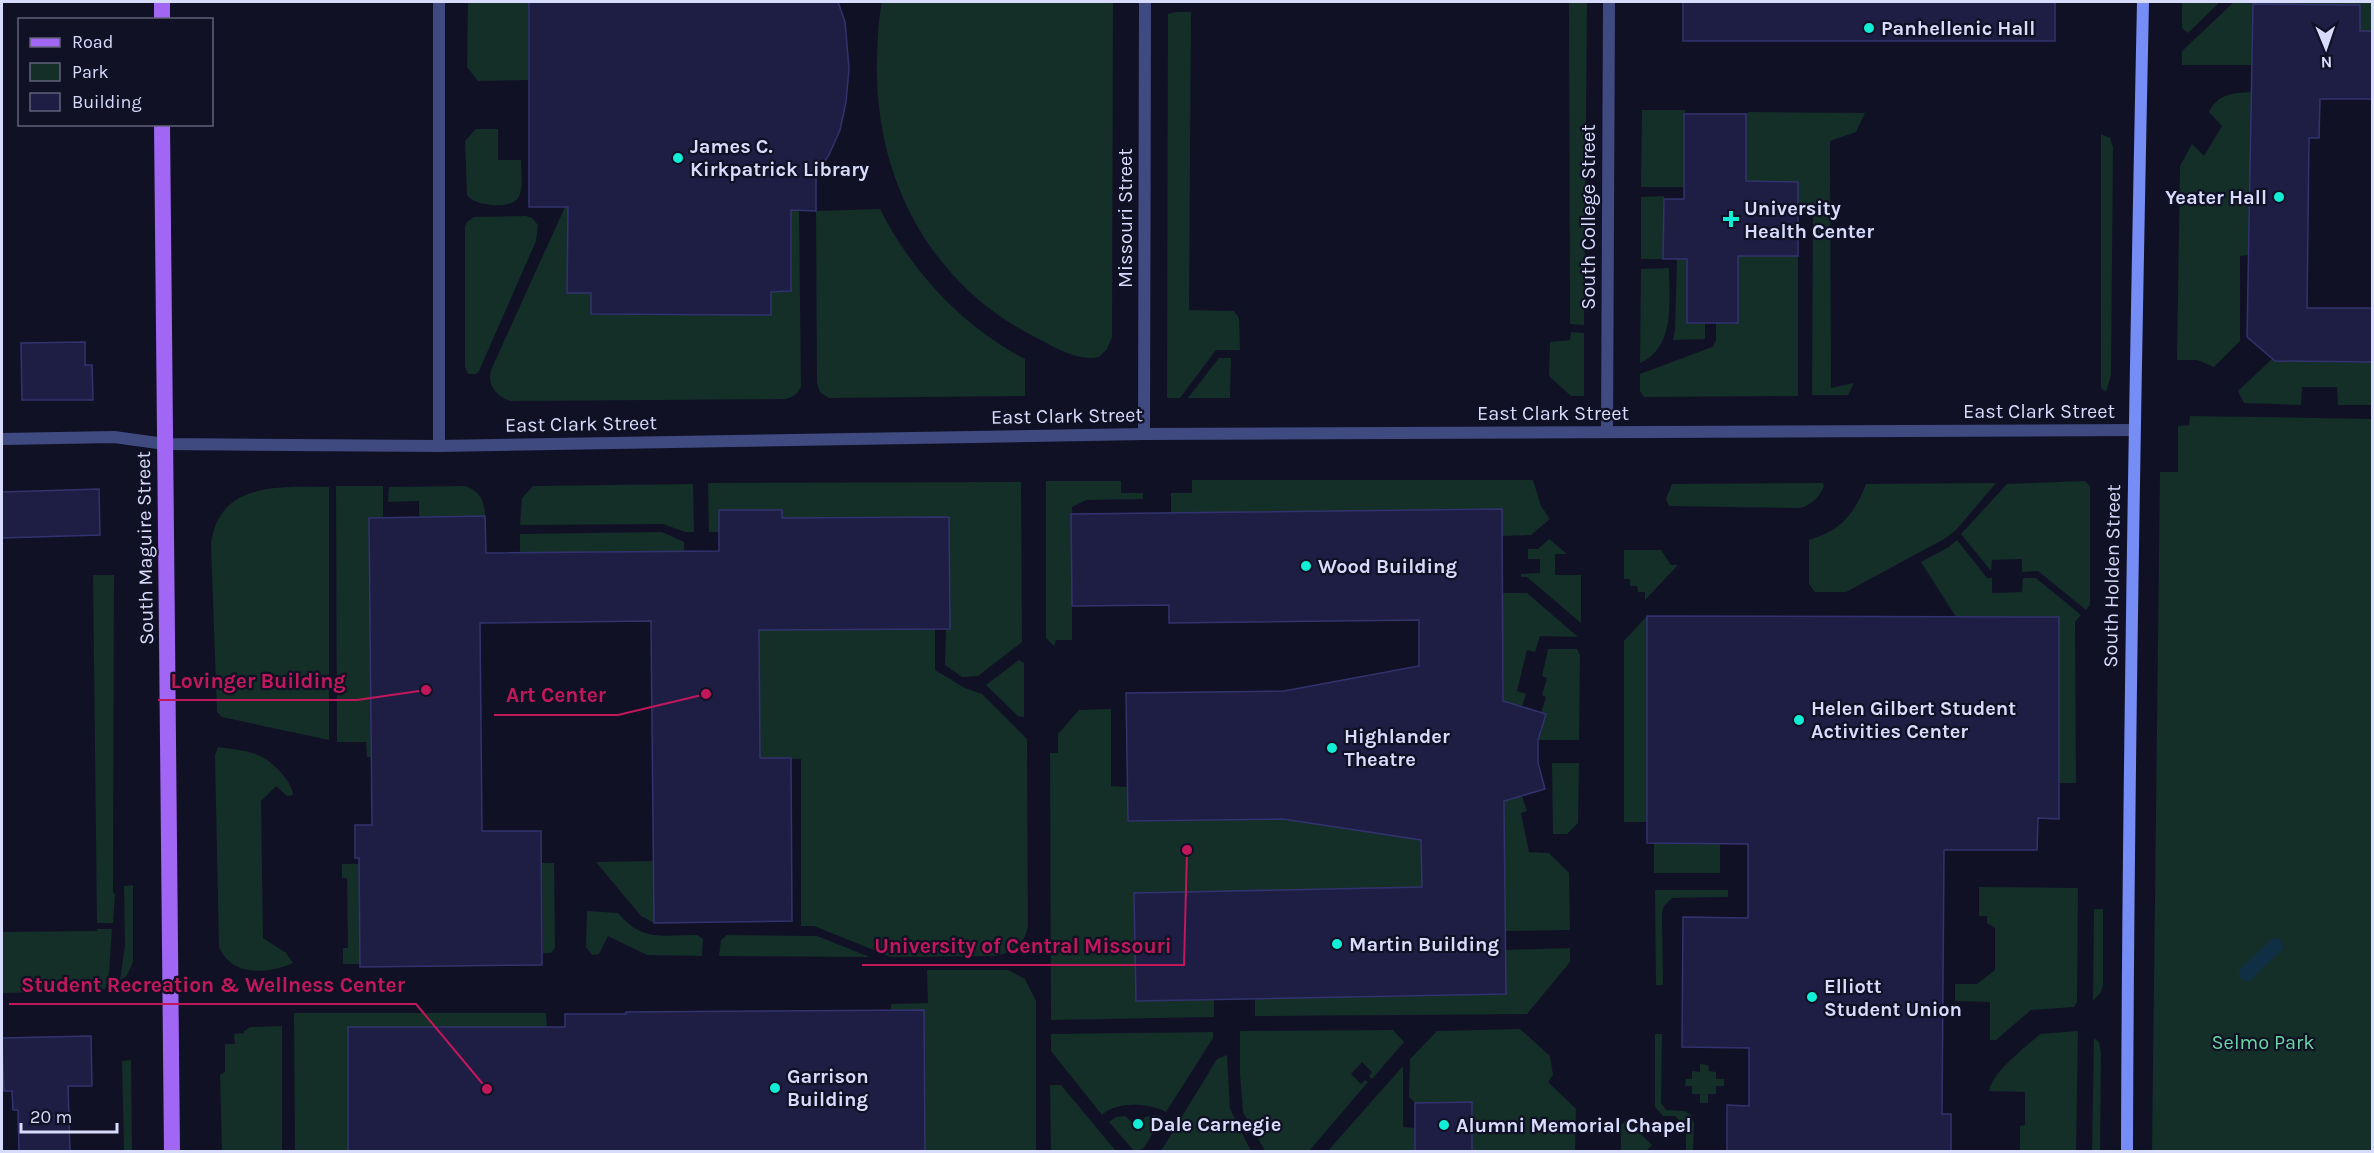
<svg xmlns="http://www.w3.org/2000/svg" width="2374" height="1153" viewBox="0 0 2374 1153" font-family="Karla,sans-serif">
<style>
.green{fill:#142e28}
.water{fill:#102e44}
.building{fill:#1e1e44;stroke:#32336e;stroke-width:1.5}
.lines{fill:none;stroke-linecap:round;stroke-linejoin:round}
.minor{stroke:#3f4a80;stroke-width:12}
.tertiary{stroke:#3f4a80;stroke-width:12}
.secondary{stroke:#758df5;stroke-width:12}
.primary{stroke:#a167f4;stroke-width:16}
.poi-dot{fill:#12edd5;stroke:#111125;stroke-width:2}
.labels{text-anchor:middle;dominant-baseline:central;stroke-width:4.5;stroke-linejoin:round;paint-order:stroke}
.poi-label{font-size:20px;font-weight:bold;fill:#d7dbfc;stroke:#111125;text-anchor:start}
.street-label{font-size:20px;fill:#d7dbfc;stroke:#111125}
.park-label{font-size:20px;fill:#68d7a4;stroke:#111125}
.leader{fill:none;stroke:#c2185b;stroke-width:2}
.callout-dot{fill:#c2185b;stroke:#111125;stroke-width:2}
.callout-label{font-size:21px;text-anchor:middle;font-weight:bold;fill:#c2185b;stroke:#111125;stroke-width:4.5;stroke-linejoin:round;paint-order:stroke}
</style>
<rect width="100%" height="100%" fill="#111125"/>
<path class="green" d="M468 2H529V80L478 81 467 67Z
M882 2H1113L1112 337 1107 349 1099 357C1075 362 1052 345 1031 335 926 280 873 172 877 56 878 37 878 20 882 2Z
M1569 2H1587L1584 325 1570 324Z
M2182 2H2220L2188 33 2182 28Z
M2234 2H2372V31H2360V5L2253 4 2252 65H2182V51Z
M1177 12H1191L1189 310 1234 311 1239 318 1240 350H1216L1180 398H1167L1168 14Z
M2251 92 2249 255 2240 256V341L2214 367 2197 360H2177L2180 166 2192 144 2204 156 2222 126 2209 112C2218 94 2232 93 2251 92Z
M1642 110H1685L1684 187H1641Z
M1749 112 1865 113 1856 132 1830 141 1831 388 1854 383 1848 395H1812L1813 214 1798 213V182L1746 181V114Z
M476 129H498V160H521C521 171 524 189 518 198 510 210 474 206 467 195L465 141Z
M2101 134 2110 138 2113 147 2111 375 2106 392 2101 388Z
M1664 196 1663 259H1641V197Z
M565 207H568L567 293H591V314H771V292L791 291V211H799L801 387C797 395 793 397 785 399L510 401C496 396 487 385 491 370Z
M880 209C912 272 962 326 1025 359V396L829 398 820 392 817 383 816 211Z
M526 216 532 218 538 225 536 241 479 371 476 374H468L465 367V227L467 222 474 217Z
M1738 256H1798V396L1644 397 1640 391V374L1712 347 1716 341V323H1738Z
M1677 259H1687V323H1705V339L1673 340 1675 330Z
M1669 268C1669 300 1676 347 1640 363L1641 269Z
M1571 332 1584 333V396H1571L1549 376 1550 342 1570 340Z
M1219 358H1231L1230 398H1188Z
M2272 359 2276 361 2372 362V405H2338L2337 387H2302L2301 405 2244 403 2238 391Z
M2190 416 2372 419V1151L2152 1152 2160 472H2178V426L2189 425Z
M1192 480H1533L1541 506 1550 519 1531 535 1502 536 1501 509 1171 513V493H1192Z
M1046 481H1121V493H1143V499L1086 500 1072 507V640H1056L1054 646 1046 638Z
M2085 481 2090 486V605L2086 610 2038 571 2022 572V559L1992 560 1991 571 1961 534 2007 484Z
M1021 482 1022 642 978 676 962 677 945 665 946 628H950L949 517 782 518 781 510H719V532H709L708 483Z
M1823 483 1824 486C1820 497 1810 506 1800 508L1669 506 1666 499 1672 484Z
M1996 483 1956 530 1946 538 1846 592H1815L1809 584V540C1841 530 1854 515 1866 484Z
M693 484 694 532H685L663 524 520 525 522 498 533 486Z
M336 486H383V517L369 518 371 757H367L366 742H337Z
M465 486C480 491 485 501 485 516L419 517V501L388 502 389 487Z
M329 487V740L222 717 217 712 211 544C219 481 280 487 329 487Z
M662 532 684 542V551L520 553V534Z
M1549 539 1567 554H1555V575H1581V623L1527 577H1521V574L1540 573V559H1528V549H1538Z
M1957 540 1987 578H1992V593L2022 592 2023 578H2036L2081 615 2075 622 2076 783H2059V617H1956L1921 562 1949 547Z
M1624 550H1661L1671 565H1678L1645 600V592H1638L1637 586H1630V579H1624Z
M93 575H114L113 893 115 894 113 923H97Z
M759 583 935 628V670L965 688 982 694 1027 739 1028 925C1025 945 1013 952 995 956L891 957 814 926H801V759L760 758Z
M1502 593H1527L1578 637 1540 636 1535 652 1527 650 1517 691 1526 694 1522 707 1504 739Z
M1647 616V822H1624V641Z
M1548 649H1577L1580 655 1579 740H1538L1546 715 1541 713 1546 697 1542 695 1547 678 1542 676Z
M1019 660 1024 663V717L1018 716 986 685Z
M1111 709V786L1128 787V821L1283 819 1380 834 1392 780 1419 779 1422 887 1135 893 1136 1001 1214 1000V1017L1051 1020 1050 753H1058V734L1079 710Z
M218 747C231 749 248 750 260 756 273 762 292 781 293 795L287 796 276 786 261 801 263 938 286 953 293 963C267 974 232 977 219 947L215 755Z
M1552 763H1579L1578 823 1567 834H1553Z
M1504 766 1520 796H1522L1527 811 1521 813 1529 852 1549 853 1569 873 1570 930 1505 931Z
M1654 843H1720V873H1654Z
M653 861V867L654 923 641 916 596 862Z
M542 863H554L555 948 551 953H543Z
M342 864H359L360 964H343V948H348L347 878H342Z
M133 885V962L127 975 120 981 125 945 124 886Z
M1979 887 2078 888 2077 1002 2074 1007 2031 1010 1996 1040H1990V1002L1955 1001V984H1977L1995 970V928L1987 923V916H1979Z
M1655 890H1728V897L1672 898 1664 906 1662 912 1663 985H1656Z
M2094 909H2103V985L2101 992 2093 1001Z
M587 911 618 913C642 942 662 935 697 935L703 939 702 956 647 955 608 936 599 954 592 955 586 947Z
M97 929H112L109 973 105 989 94 991 2 993V932L97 931Z
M727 935 817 936 870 957 719 956 721 940Z
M1570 948V962L1527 1014 1255 1016V999L1505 994 1504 950Z
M927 970H1008L1025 979 1036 1001V1151H925L891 1010V1004L928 1003Z
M294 1013H546L547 1027H348V1151H295Z
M282 1026V1151H222L220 1075 225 1072V1044H235L234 1034 244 1033V1031L251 1027Z
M1520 1029 1550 1056 1553 1075 1548 1082 1576 1109 1575 1151H1472V1102L1415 1103 1409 1097 1410 1059 1437 1031Z
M1393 1030 1404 1042 1372 1079 1369 1076 1372 1072 1362 1062 1351 1074 1361 1084 1365 1080 1368 1082 1309 1151H1265L1243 1112 1240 1074V1031Z
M2078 1031 2076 1151H2020V1126L2025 1125V1092L1989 1091C1993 1071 2025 1048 2040 1034Z
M1213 1032V1038L1166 1112C1149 1103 1117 1101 1102 1115L1051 1051V1034Z
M1655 1034H1662L1661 1103 1666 1110 1684 1111 1691 1115 1694 1124 1693 1151H1686V1128L1675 1116H1663L1655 1107Z
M2094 1038 2099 1042 2101 1053 2100 1151H2092Z
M1227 1055 1230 1109 1251 1151H1161L1217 1059Z
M131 1060 132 1151H124L122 1061Z
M1700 1064 1708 1065 1709 1071 1716 1072V1079H1724V1086H1716V1094H1708V1103H1700V1094H1692V1086H1685L1686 1079H1692V1071L1700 1072Z
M1403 1066V1127L1415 1128V1151L1327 1152Z
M1050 1085H1061L1116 1151H1051Z
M1155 1115 1163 1117 1143 1149 1134 1151 1109 1122 1116 1117 1125 1116 1133 1123H1141L1145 1117Z
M1626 1120 1652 1145 1646 1151H1621V1125Z"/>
<path class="water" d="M2273 938 2282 941 2283 949 2249 981 2243 980 2239 976V970Z"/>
<path class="building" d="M529 2H838L845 22 847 45 849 69 846 102 840 130 829 155 816 175V211L791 210V291L771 292V315L591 314V293H567L568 207H529Z
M1683 2H2055V41H1683Z
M2253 4 2360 5V31H2373V99H2320L2319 138H2309L2307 308H2373V362L2275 361 2247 337Z
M1684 114H1746V181L1798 182V256H1738V323H1687V259H1663L1664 199H1684Z
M85 342V365H92L93 400H22L21 343Z
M99 489 100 535 2 538V492Z
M1502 509 1503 701 1546 714 1538 740V763L1545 789 1504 801 1506 994 1136 1001 1134 893 1422 887 1421 840 1283 819 1128 821 1126 693 1284 691 1419 666V620L1169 623V605L1072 606 1071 514Z
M719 510H782V518L949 517 950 629 759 630 760 758H791L792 921 654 923 651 621 480 623 482 831H541L542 965 360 967 359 858H355V825H372L369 518 485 516 486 553 719 551Z
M1647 616 2059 617V819L2038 818 2037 850H1944L1942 1114H1951V1152H1727V1105L1749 1106V1048L1682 1047 1683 917 1748 918V844L1647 843Z
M924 1010 925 1152H348V1027H565V1014H626V1012Z
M91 1036 92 1086H68L70 1152H19L18 1110H13L12 1091H4L2 1038Z
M1472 1102V1152H1415V1103Z"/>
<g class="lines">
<path class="minor" d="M439 2V446
M1607 432 1609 2
M1144 434 1145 2"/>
<path class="tertiary" d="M2 439 114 437 165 444 439 446 1144 434 2133 430"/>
<path class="secondary" d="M2127 1152C2128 768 2135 385 2143 2"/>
<path class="primary" d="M162 20V2
M162 124 172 1152"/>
</g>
<g class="poi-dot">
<circle cx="1869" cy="28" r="6"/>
<circle cx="678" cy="158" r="6"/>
<circle cx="2279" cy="197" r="6"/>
<path d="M1728 210h6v6h6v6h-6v6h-6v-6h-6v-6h6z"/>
<circle cx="1306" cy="566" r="6"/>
<circle cx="1799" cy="720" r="6"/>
<circle cx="1332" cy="748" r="6"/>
<circle cx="1337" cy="944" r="6"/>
<circle cx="1812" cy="997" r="6"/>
<circle cx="775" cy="1088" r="6"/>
<circle cx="1138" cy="1124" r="6"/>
<circle cx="1444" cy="1125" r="6"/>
</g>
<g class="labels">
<g class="poi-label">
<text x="1881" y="28">Panhellenic Hall</text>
<text x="690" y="146">James C.<tspan x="690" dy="23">Kirkpatrick Library</tspan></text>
<text x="2267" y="197" text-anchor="end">Yeater Hall</text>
<text x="1744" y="208">University<tspan x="1744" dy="23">Health Center</tspan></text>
<text x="1318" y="566">Wood Building</text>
<text x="1811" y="708">Helen Gilbert Student<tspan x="1811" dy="23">Activities Center</tspan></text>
<text x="1344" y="736">Highlander<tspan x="1344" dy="23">Theatre</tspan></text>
<text x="1349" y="944">Martin Building</text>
<text x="1824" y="986">Elliott<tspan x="1824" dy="23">Student Union</tspan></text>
<text x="787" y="1076">Garrison<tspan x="787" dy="23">Building</tspan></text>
<text x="1150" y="1124">Dale Carnegie</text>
<text x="1456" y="1125">Alumni Memorial Chapel</text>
</g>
<g class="street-label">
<text transform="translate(1588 217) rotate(-90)">South College Street</text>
<text transform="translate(1125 218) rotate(-90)">Missouri Street</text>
<text x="2039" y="411">East Clark Street</text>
<text x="1553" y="413">East Clark Street</text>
<text transform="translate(1067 416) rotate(-1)">East Clark Street</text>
<text transform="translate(581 424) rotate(-1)">East Clark Street</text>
<text transform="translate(145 548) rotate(-91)">South Maguire Street</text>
<text transform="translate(2112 576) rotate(-89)">South Holden Street</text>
</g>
<g class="park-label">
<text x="2263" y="1042">Selmo Park</text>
</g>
</g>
<path class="leader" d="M426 690L357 700H158M706 694L618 715H494M1187 850L1184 965H862M487 1089L416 1004H9"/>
<g class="callout-dot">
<circle cx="426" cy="690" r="6"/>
<circle cx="706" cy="694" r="6"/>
<circle cx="1187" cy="850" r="6"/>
<circle cx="487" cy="1089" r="6"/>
</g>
<g class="callout-label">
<text x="258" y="688">Lovinger Building</text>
<text x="556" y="702">Art Center</text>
<text x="1023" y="953">University of Central Missouri</text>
<text x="213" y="992">Student Recreation &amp; Wellness Center</text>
</g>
<rect width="2374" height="1153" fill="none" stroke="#d7dbfc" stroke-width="6"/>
<rect x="18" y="18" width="195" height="108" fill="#111125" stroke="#60627b" stroke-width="1.5"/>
<rect x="30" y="38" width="30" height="9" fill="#a167f4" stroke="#60627b" stroke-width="1.5"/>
<text x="72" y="48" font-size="18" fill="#d7dbfc">Road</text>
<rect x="30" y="63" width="30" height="18" fill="#142e28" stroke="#60627b" stroke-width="1.5"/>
<text x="72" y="78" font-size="18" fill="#d7dbfc">Park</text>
<rect x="30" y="93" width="30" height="18" fill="#1e1e44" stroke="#60627b" stroke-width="1.5"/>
<text x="72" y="108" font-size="18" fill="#d7dbfc">Building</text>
<g transform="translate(2326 48) rotate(178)" stroke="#111125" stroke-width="4.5" paint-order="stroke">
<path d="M0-4.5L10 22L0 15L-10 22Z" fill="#d7dbfc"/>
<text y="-9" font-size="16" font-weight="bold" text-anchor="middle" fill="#d7dbfc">N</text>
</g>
<path d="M21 1123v9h96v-9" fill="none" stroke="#d7dbfc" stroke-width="3"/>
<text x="30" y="1123" font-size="18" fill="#d7dbfc" stroke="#111125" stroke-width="4.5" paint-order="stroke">20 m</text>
</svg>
